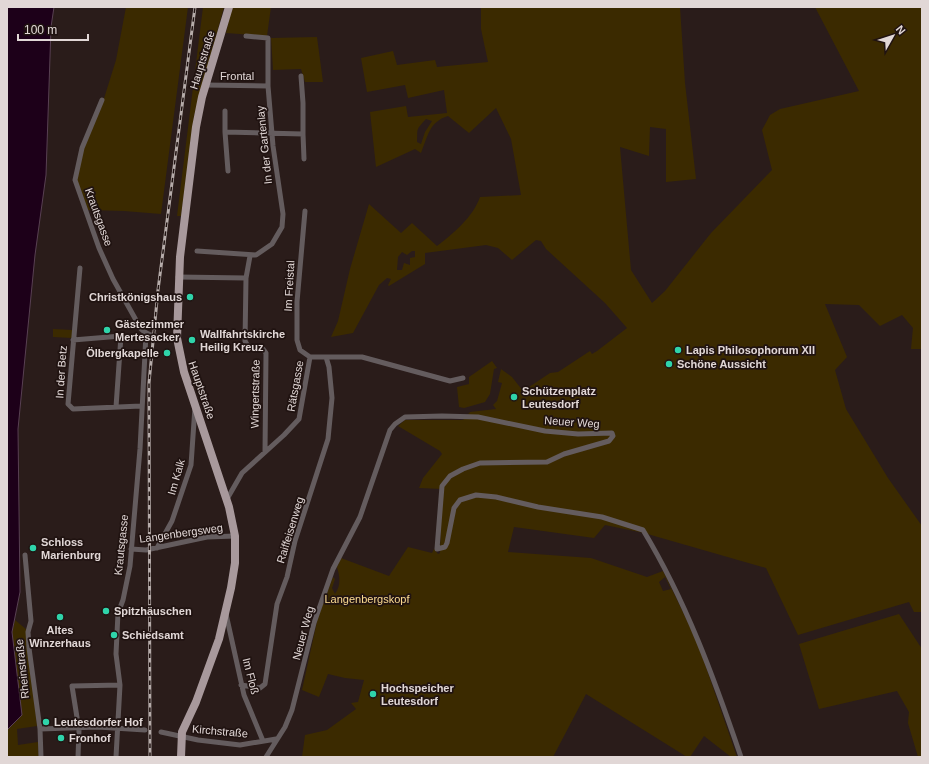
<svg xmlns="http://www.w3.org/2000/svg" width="929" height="764" viewBox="0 0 929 764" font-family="Helvetica,sans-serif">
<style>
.green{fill:#3b2a00;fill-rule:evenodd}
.water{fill:#1d0019;stroke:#584052}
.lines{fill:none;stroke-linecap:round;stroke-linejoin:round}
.street{stroke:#645c5e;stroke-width:5}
.primary{stroke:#a8999c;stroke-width:8}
.rail-casing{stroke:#b6acaa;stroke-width:3}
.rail{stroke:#201311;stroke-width:1.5;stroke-dasharray:4.5;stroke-linecap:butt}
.poi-dot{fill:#2fd4aa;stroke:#201311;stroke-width:1.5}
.labels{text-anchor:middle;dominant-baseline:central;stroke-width:3.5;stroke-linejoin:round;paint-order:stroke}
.street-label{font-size:11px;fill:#e1d7d6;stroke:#201311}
.poi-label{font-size:11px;font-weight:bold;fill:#e1d7d6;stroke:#201311;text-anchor:start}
.park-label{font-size:11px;fill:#fddc92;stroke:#201311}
</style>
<rect width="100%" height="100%" fill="#2a1c1a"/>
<path class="green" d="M126 7H188L161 214 124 211 88 210 77 180 83 150 101 108 116 60Z
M203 7H224L194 116 181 216H177Z
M232 7H271L267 36 226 33Z
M481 7H680L685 83 696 179 666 182V129L650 127 649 156 620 147 631 270 652 303 665 291 711 233 772 170 762 130 770 115 780 109 859 91 815 7H922V349H911L913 328 902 315 880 326 859 305 825 304 847 357 835 370 846 409 888 478 922 526V612H914L909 602 798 635 766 568 644 533 605 525 594 538 514 527 508 552 591 558 647 577 663 571 697 641 737 757H731L704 736 690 757H687L586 694 553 757H302L305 735 327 730 356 709 351 703 358 702 364 680 345 678 328 674 319 697 302 690 318 617 333 577 335 579 332 588 335 594C341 585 340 577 337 567L341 558 389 576 408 547 432 553 434 549 438 554 440 553 442 489 419 488 423 478 442 454 440 451 398 426 405 420H463L470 412 496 409 493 405 497 401 502 383 498 382 501 369 512 377 523 391 550 373 558 372 590 351 592 354 597 351 627 328 605 303 546 249 541 241 536 240 512 260 498 248 486 245 425 253V264L389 286 388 285 391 279 387 278 379 285 353 333 331 337 338 321 350 269 369 204 401 233 412 223 437 246C453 234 473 217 480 197L521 195 511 139 496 108 469 133 448 116C429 122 428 136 421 153L415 149 376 167 370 112 406 106 408 117 447 113 444 90 408 98 405 85 367 92 361 58 393 51 397 65 435 60 437 67 488 62 481 29ZM426 119 432 121 425 132 421 144 417 142C418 128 415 131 426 119ZM412 251H415V257L410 258V265L404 263 402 270H397L398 257 402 252 407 255ZM665 577 671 589 663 591 659 582Z
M317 37 323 82H305L301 69 273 70 271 38Z
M53 329 73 330 72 338 53 337Z
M492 361 497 368 494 369 490 394 485 402 464 408 459 407 457 387 469 384V377Z
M899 614 922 649V757H918L908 723 909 712 897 691 819 709 799 644Z
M15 620 27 630 37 726 17 729 18 745 38 742 39 757H7V730L22 715 12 632Z"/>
<path class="water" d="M7 7H54L51 27 46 175 35 255 18 429 20 592 12 632 22 715 7 730Z"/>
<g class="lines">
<path class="street" d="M205 85 268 86
M102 100 82 148 75 180 99 248 113 279 141 329C150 338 164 337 177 338
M225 111V132
M303 134 304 159
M228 171 225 132 303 134V103L301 76
M305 211 297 302V340L300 350 310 357
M197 251 256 255 272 244 282 227 283 214 273 146 268 86V38L246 36
M250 256 246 278 245 341 248 346 263 349 266 353 265 452
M80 268 68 404 73 409 141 406
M178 277 246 278
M73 340 121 336 116 407
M310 357H362L450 381 463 378
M227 499 242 473 284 435 299 419 310 357
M157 548 172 521 191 465 195 407
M131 549 146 550 207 537 235 536
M25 555 31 621 28 632 29 648 40 729 41 757
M226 614 244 695 263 741
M241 685 260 688 265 684 277 604 287 577 295 541 328 439 332 398 329 367 326 357
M40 729 98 727 145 730
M161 732 198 740 240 745 276 739
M78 757 79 730 72 686 120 685
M116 757 120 685 116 654 118 613 123 600 130 566 140 449 146 334
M266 757 285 727 292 710 314 623 333 569 360 517 390 430 395 424 405 417 442 416 478 417 545 431 578 434 612 433 613 436 609 441 564 454 547 462 480 463 463 469 450 476 442 486 437 549 445 547 447 543 454 508 460 500 476 495 496 497 538 507 602 517 643 530C686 601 714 678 741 757"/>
<path class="primary" d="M181 757 182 732 196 702 219 639 231 588 235 563V536L229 507 184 372 177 338 180 257 196 127 202 97 229 7"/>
<g class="rail-casing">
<path id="rail" d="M150 757 149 383 158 290 195 7"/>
</g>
<use href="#rail" class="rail"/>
</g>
<g class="poi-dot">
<circle cx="190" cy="297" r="4"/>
<circle cx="107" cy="330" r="4"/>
<circle cx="192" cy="340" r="4"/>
<circle cx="678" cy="350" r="4"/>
<circle cx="167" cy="353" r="4"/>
<circle cx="669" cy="364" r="4"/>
<circle cx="514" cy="397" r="4"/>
<circle cx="33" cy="548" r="4"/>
<circle cx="106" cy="611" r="4"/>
<circle cx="60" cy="617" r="4"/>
<circle cx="114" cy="635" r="4"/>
<circle cx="373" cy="694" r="4"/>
<circle cx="46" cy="722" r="4"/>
<circle cx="61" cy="738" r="4"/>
</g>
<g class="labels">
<g class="street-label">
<text transform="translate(202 60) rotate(-73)">Hauptstraße</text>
<text x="237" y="76">Frontal</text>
<text transform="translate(264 145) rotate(-96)">In der Gartenlay</text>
<text transform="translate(99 217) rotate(70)">Krautsgasse</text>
<text transform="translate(289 286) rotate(-87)">Im Freistal</text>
<text transform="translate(61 372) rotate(-86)">In der Betz</text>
<text transform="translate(295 386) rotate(-80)">Rätsgasse</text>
<text transform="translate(202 390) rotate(71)">Hauptstraße</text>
<text transform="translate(255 394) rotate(-89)">Wingertstraße</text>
<text transform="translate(572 422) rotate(4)">Neuer Weg</text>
<text transform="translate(176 477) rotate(-74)">Im Kalk</text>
<text transform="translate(290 530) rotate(-73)">Raiffeisenweg</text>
<text transform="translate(181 533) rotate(-8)">Langenbergsweg</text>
<text transform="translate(121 545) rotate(-84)">Krautsgasse</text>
<text transform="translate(303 633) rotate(-75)">Neuer Weg</text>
<text transform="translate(22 669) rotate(-96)">Rheinstraße</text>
<text transform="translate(251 676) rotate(76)">Im Floß</text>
<text transform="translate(220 731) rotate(5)">Kirchstraße</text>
</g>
<g class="poi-label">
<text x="182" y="297" text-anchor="end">Christkönigshaus</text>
<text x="115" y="324">Gästezimmer<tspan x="115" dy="13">Mertesacker</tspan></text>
<text x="200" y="334">Wallfahrtskirche<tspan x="200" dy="13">Heilig Kreuz</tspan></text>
<text x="686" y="350">Lapis Philosophorum XII</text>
<text x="159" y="353" text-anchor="end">Ölbergkapelle</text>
<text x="677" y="364">Schöne Aussicht</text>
<text x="522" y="391">Schützenplatz<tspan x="522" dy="13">Leutesdorf</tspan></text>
<text x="41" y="542">Schloss<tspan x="41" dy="13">Marienburg</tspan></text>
<text x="114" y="611">Spitzhäuschen</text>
<text x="60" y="630" text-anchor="middle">Altes<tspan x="60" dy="13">Winzerhaus</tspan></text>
<text x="122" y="635">Schiedsamt</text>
<text x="381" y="688">Hochspeicher<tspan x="381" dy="13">Leutesdorf</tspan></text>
<text x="54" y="722">Leutesdorfer Hof</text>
<text x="69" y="738">Fronhof</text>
</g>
<g class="park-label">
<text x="367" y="599">Langenbergskopf</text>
</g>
</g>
<rect width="929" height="764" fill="none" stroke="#e1d7d6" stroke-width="16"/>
<g transform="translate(893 36) rotate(51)" stroke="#201311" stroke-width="3" paint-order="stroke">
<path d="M0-3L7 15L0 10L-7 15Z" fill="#e1d7d6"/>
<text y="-6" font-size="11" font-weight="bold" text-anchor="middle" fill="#e1d7d6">N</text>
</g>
<path d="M18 34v6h70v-6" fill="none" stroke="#e1d7d6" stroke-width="2"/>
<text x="24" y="34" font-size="12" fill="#e1d7d6" stroke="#201311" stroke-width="3" paint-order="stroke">100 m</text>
</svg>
